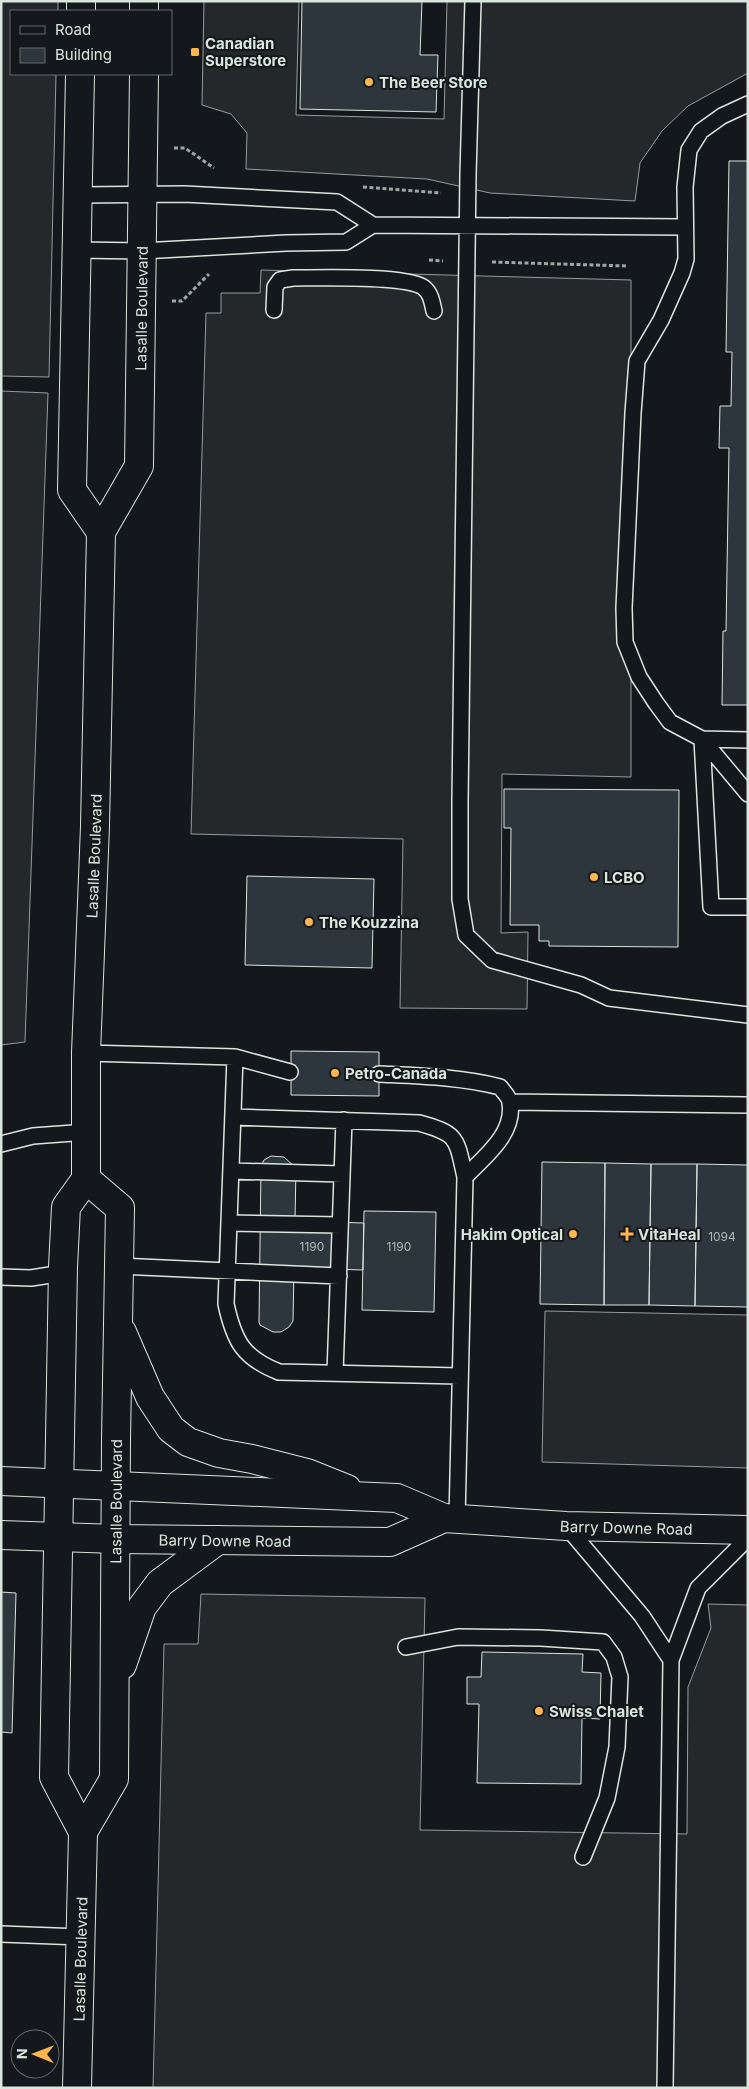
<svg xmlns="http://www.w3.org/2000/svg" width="749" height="2089" viewBox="0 0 749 2089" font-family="Inter,sans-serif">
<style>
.parking{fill:#24282b;stroke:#939e99}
.building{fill:#2c363c;stroke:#d8e6dc}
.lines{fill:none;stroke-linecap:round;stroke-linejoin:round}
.service-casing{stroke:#d8e6dc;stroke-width:18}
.secondary-casing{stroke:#d8e6dc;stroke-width:30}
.path{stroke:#9da8a2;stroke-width:3;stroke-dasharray:4 2.5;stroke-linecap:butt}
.service{stroke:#14181c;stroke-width:15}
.secondary{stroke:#14181c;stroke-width:28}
.poi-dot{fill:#ffb74d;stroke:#14181c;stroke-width:2}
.labels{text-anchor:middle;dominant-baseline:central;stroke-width:4;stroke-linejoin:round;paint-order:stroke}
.number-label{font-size:12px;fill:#adbab4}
.poi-label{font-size:15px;font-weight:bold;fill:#d8e6dc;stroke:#14181c;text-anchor:start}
.street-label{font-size:15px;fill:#d8e6dc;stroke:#14181c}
</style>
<rect width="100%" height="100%" fill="#14181c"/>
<path class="parking" d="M1 1H58V11H11V74H56L49 377 1 376Z
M204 1H299L296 115 444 119 447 1H748V73L688 106 662 131 640 163 635 201 490 193 427 179 246 169 247 133 231 114 202 105Z
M261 270 631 280V777L502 774 501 933 528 932 527 1009 400 1008 403 839 191 834 206 313H221V293H260Z
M1 391 48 393 25 1042 1 1045Z
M545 1311 748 1315V1468L542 1462Z
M201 1594 425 1598 420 1830 687 1834 688 1687 711 1628 708 1604 748 1605V2088H153L164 1644H198Z"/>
<path class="building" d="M302 1H422L420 55H438L436 112 300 109Z
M729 161H748V705H722L723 631H726L729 448H719L720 406H731L732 352H726Z
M504 789 679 790 678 947 549 946V941H539V925H510L511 828H504Z
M247 876 374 879 372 968 245 965Z
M291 1051 379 1052V1096L291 1095Z
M271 1156 284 1157 296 1168 295 1221 364 1223 363 1270 294 1268 293 1321 289 1327 281 1332H273L260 1325 259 1322 261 1166 264 1160Z
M542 1162 605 1163 604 1305 540 1304Z
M605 1163 651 1164 649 1305H604Z
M651 1164H697L695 1306 649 1305Z
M697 1164 748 1165V1307L695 1306Z
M364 1211 436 1212 434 1312 362 1310Z
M1 1592 16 1593 12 1733 1 1732Z
M482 1652 583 1654 582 1672 601 1673 600 1719 582 1718 581 1784 477 1783 479 1704H467V1677H481Z"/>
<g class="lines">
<g class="service-casing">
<path id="service" d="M473 1 468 174 460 801V899L466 935 492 960 581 985 609 998 748 1015
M748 104 722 116 701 131 689 150 685 187 686 259 682 273 661 320 637 361 633 413 624 608 625 642 639 677 656 703 670 722 702 739 748 794
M75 200 78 195 184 194 337 202 373 225 685 227
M74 243 77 250 142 251 286 243 346 242 373 225
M274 310 275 287 280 280 293 278C319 278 404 275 423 287 431 293 432 302 434 311
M748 740 702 739 711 907H748
M86 1053 235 1057 226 1304C234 1341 243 1358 279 1372L460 1376
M235 1057 290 1072
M379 1074C420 1076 461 1077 500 1087 503 1091 510 1098 510 1103 515 1134 484 1157 465 1177
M510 1102 748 1105
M233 1117 419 1123C459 1134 456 1138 465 1177L457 1519
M1 1144 33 1136 87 1132
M231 1171 342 1174
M229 1223 340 1225
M119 1266 339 1276
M1 1277 31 1278 63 1273
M335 1373 344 1120
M566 1526 642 1616 671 1660
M406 1647 458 1637 541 1638 603 1642 614 1657 620 1677 617 1747 607 1798 583 1857
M1 1934 81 1937
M665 2088 671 1660 698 1588 748 1538"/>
</g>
<g class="secondary-casing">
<g id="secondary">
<path d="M81 11V1"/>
<path d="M144 11V1"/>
<path d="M80 74 72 490 101 532"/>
<path d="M122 1332 150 1397 171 1429 188 1442 219 1453 252 1459 307 1473 347 1489"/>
<path id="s1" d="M1 1481 397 1498 444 1518 566 1526 748 1530"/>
<path id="s2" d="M1 1535 116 1539 390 1542 444 1518"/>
<path d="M122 1665 142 1607 160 1583 218 1540"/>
<path id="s3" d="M83 1832 114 1779 116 1440 120 1208 86 1179"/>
<path id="s4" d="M77 2088 83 1832 54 1777 63 1267 66 1207 86 1179V1053L95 826 101 532 139 466 144 74"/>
</g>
</g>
<path class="path" d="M174 148H185L214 168
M363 187 441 193
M429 260 443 261
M492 262 628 266
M172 301H182L209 274"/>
<use href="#service" class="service"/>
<use href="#secondary" class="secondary"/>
</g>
<g class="poi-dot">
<rect x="190" y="47" width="10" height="10" rx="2.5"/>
<circle cx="369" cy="82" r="5"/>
<circle cx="594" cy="877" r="5"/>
<circle cx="309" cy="922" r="5"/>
<circle cx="335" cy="1073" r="5"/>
<circle cx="573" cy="1234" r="5"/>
<path d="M624.5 1226.5h5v5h5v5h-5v5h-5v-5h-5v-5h5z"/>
<circle cx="539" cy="1711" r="5"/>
</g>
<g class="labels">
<g class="number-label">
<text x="722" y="1236">1094</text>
<text x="312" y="1246">1190</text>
<text x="399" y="1246">1190</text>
</g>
<g class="poi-label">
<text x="205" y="43">Canadian<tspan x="205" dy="17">Superstore</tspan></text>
<text x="379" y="82">The Beer Store</text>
<text x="604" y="877">LCBO</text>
<text x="319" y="922">The Kouzzina</text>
<text x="345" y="1073">Petro-Canada</text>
<text x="563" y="1234" text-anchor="end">Hakim Optical</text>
<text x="638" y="1234">VitaHeal</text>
<text x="549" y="1711">Swiss Chalet</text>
</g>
<g class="street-label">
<text stroke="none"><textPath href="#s4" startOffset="1804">Lasalle Boulevard</textPath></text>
<text stroke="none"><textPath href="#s4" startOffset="1246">Lasalle Boulevard</textPath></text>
<text stroke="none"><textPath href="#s3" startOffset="339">Lasalle Boulevard</textPath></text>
<text stroke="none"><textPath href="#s1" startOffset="630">Barry Downe Road</textPath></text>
<text stroke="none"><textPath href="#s2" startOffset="224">Barry Downe Road</textPath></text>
<text stroke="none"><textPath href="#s4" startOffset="129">Lasalle Boulevard</textPath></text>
</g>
</g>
<rect width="749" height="2089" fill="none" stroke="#d8e6dc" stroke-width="5"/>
<rect x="10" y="10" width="162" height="65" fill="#14181c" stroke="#626a69"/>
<rect x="20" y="26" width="25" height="8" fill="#14181c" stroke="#626a69"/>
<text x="55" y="35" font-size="15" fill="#d8e6dc">Road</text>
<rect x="20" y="48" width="25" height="15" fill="#2c363c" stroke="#626a69"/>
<text x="55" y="60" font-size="15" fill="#d8e6dc">Building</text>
<g transform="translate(35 2054) rotate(271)"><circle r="24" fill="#14181c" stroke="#626a69"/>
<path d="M0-4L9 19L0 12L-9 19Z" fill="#ffb74d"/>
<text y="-8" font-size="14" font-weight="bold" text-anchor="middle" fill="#d8e6dc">N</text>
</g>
</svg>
